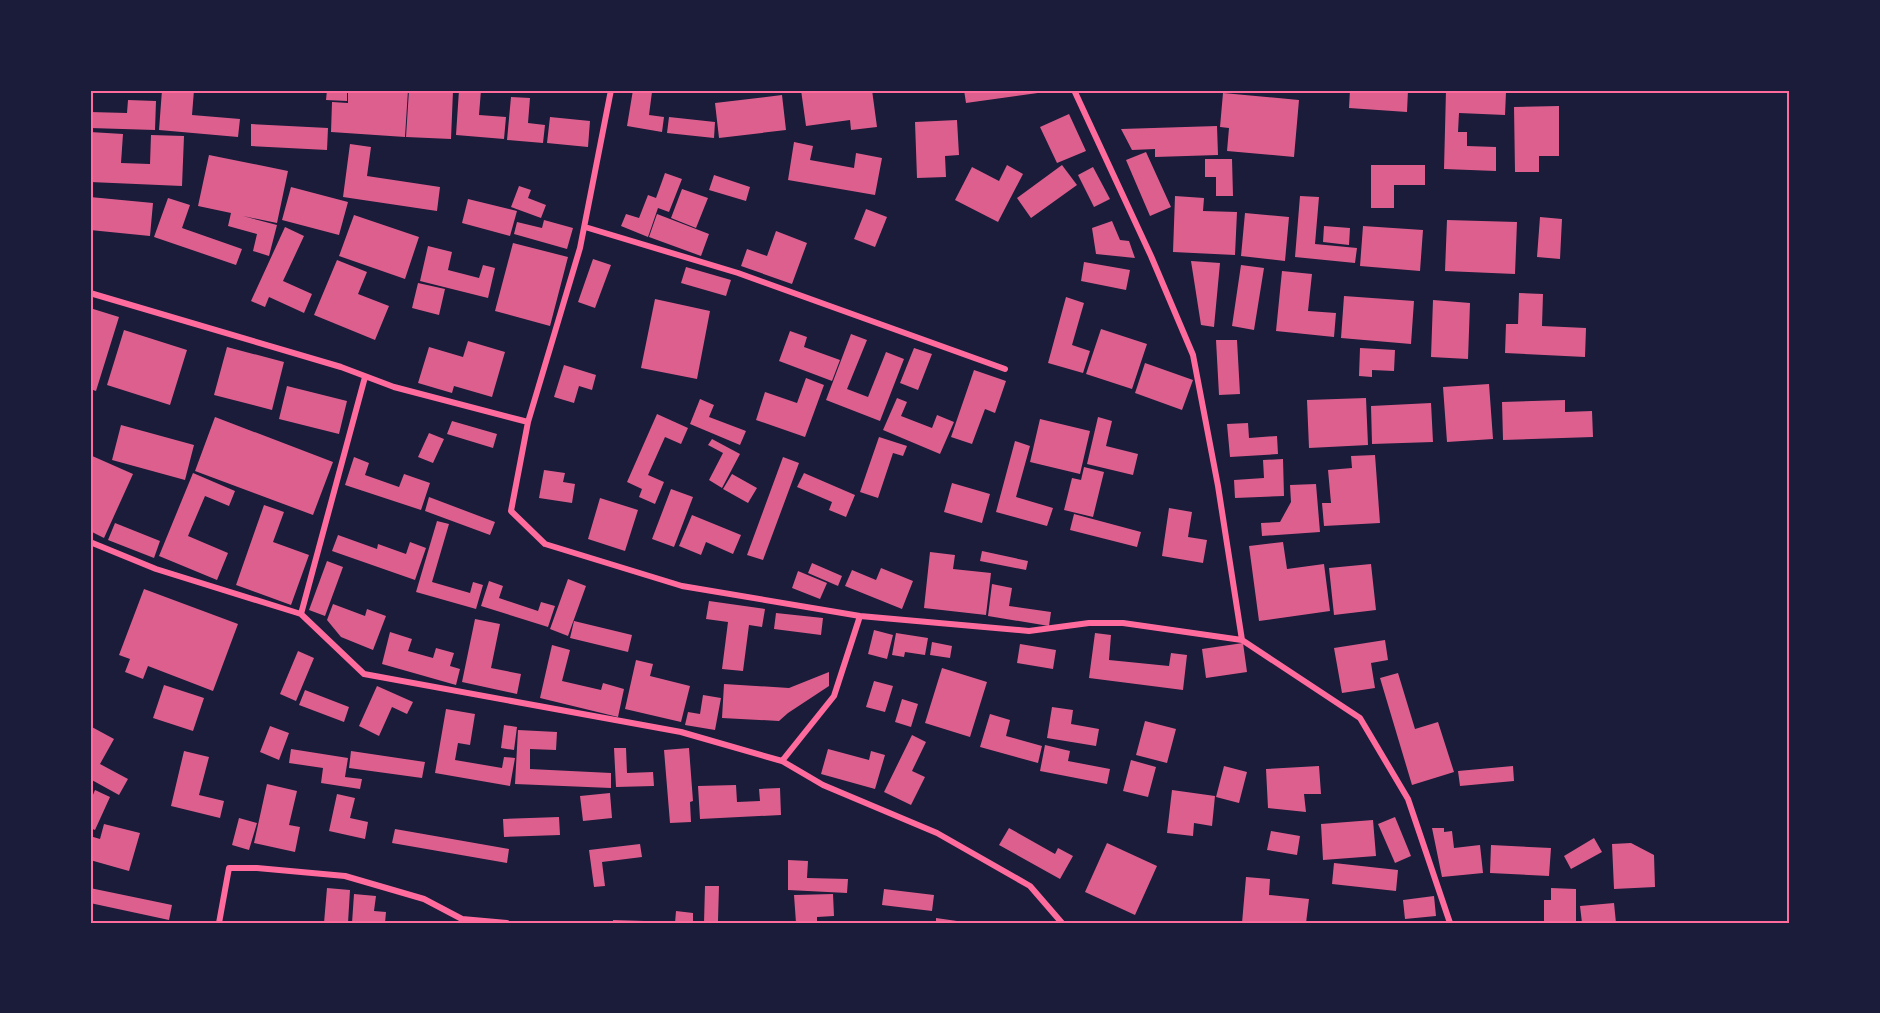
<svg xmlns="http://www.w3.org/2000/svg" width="1880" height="1013" viewBox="0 0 1880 1013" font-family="'Source Serif 4',serif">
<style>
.building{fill:#dd5f8e}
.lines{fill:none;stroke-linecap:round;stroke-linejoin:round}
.minor{stroke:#ff6b9d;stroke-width:6}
.neatline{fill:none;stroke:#ff6b9d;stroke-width:2}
</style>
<rect width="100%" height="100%" fill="#1b1b3a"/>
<path class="building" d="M162 90H194L192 115 240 119 238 137 159 130Z
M327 90H347V101L326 100Z
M348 90H408L405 137 331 132 332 102 348 103Z
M409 90 453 91 451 139 406 137Z
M459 90H481L479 115 506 117 504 139 456 135Z
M633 90 652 92 649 115 664 117 662 132 627 126Z
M801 90H872L877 127 851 130 850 120 806 126Z
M964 90H1045V92L966 103Z
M1350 90H1408L1407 112 1349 108Z
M1446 90 1506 92 1505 115 1459 113 1458 132H1467V146L1496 147V171L1444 169Z
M1223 93 1299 100 1294 157 1227 151 1229 128 1220 127Z
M782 95 786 130 719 138 715 103Z
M511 97 530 98 528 123 545 125 543 143 507 140Z
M128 100 156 101 155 130 90 128V112L127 113Z
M1559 106V156H1539V172H1515L1514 107Z
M1069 114 1086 151 1057 163 1040 127Z
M550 117 590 121 588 147 547 143Z
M669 117 715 122 714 138 667 133Z
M957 120 959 155 945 156 946 177 917 178 915 122Z
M251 124 328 128 327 150 251 146Z
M1217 126 1218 155 1155 157V149L1132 150 1121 129Z
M90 132 123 134 121 163 150 164 151 135 184 136 182 186 90 182Z
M794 142 813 146 810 160 854 168 856 153 882 158 875 195 788 180Z
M350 144 371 147 367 176 440 187 437 211 343 197Z
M1146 152 1171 207 1150 216 1126 160Z
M209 155 288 171 277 223 243 216 277 225 269 256 253 251 257 234 228 226 231 213 198 206Z
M1205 159H1232L1233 196H1216V177H1205Z
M1007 165 1023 174 998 222 955 200 972 167 999 181Z
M1062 165 1077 185 1031 218 1017 198Z
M1371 165H1425V185H1394V208H1371Z
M1093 167 1110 199 1094 207 1078 175Z
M665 173 682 179 669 212 658 208 648 237 621 226 626 214 639 218 648 195 656 198Z
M714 175 750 187 746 201 709 190Z
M519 186 531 190 528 198 546 205 541 218 511 207Z
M291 187 348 202 339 235 282 220Z
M682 189 708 198 696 228 671 218Z
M1175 196 1204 198 1203 211 1237 212 1235 255 1173 252Z
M1300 196 1319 197 1315 244 1357 248 1355 263 1295 257Z
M90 197 153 203 150 236 90 230Z
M168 198 190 205 182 228 242 249 236 265 154 237Z
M468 199 517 211 510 236 462 223Z
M866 209 887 217 875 247 854 239Z
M1245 213 1289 217 1285 261 1241 256Z
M657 214 709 234 701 256 649 237Z
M354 215 419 237 405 279 339 256Z
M1540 217 1562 219 1560 259 1537 257Z
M544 220 573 228 567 249 514 234 517 222 542 228Z
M1447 220 1517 222 1515 274 1445 271Z
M1112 221 1120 240 1129 241 1135 258 1096 254 1092 228Z
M1324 226 1350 228 1349 245 1323 242Z
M1363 226 1423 230 1420 271 1360 266Z
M285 227 304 236 283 281 312 294 304 313 269 297 265 307 251 301Z
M776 231 807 243 792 284 741 266 747 249 767 256Z
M513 243 568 257 550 326 495 311Z
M428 246 452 252 448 270 479 278 483 265 495 268 488 298 420 281Z
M593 259 611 265 595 308 578 302Z
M337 260 367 272 358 294 389 306 375 340 314 315Z
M1191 261 1220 263 1214 327 1201 325Z
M1084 262 1130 270 1126 290 1081 281Z
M1241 265 1264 268 1254 330 1232 326Z
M686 267 731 280 726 296 681 283Z
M1282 271 1312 274 1308 311 1336 313 1334 337 1276 331Z
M418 283 445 289 439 315 412 308Z
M1519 293 1543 294 1542 326 1586 328 1585 357 1505 353 1506 324H1518Z
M1344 296 1414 301 1411 344 1341 338Z
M1066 297 1084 303 1072 345 1090 351 1083 373 1048 363Z
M655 299 710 311 697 379 641 368Z
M1433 300 1470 303 1468 359 1431 357Z
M90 308 119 317 96 391 90 389Z
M1101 329 1147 344 1132 389 1086 374Z
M124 330 187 350 170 405 107 385Z
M790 331 807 337 804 347 840 360 832 381 779 361Z
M851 334 867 340 847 389 868 397 886 352 904 359 880 421 826 400Z
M1216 340H1237L1240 394 1219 395Z
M468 341 505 352 492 397 454 386 452 393 418 383 429 347 463 357Z
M227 347 284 362 272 410 214 395Z
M914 348 932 354 918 390 900 383Z
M1360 348 1395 350 1394 371 1372 370V377L1359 376Z
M1145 363 1193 380 1182 410 1135 393Z
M564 365 596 375 592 390 579 386 574 403 554 397Z
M974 370 1006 381 995 413 985 409 972 444 951 437Z
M806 378 824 385 805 437 756 420 765 392 797 403Z
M1489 384 1493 439 1447 442 1443 387Z
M287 386 347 401 339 434 279 419Z
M897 398 907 402 901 416 932 428 937 415 954 422 940 454 883 430Z
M1366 398 1368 445 1309 448 1307 400Z
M700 399 714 405 709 417 746 431 740 445 690 424Z
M1565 400V412L1592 411 1593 437 1503 440 1502 402Z
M1431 403 1433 442 1372 444 1371 406Z
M657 414 688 428 681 444 665 437 648 475 664 482 655 504 639 497 642 489 627 482Z
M215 417 333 462 313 515 195 471Z
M1098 417 1112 421 1106 446 1138 454 1133 475 1087 464Z
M1040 419 1090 431 1080 474 1030 462Z
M452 421 497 434 493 448 447 434Z
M1248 423 1249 438 1277 436 1278 454 1230 457 1227 424Z
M121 425 194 445 185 480 112 460Z
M429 433 444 439 433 463 418 457Z
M879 437 907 446 903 456 893 453 878 498 860 492Z
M712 439 740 454 722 488 709 480 723 453 708 445Z
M1015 441 1030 446 1016 497 1053 508 1047 526 996 512Z
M90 455 133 474 104 538 90 531Z
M1375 455 1380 523 1324 526 1322 503H1331L1328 470 1352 468 1351 456Z
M354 457 369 463 365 475 399 487 404 474 430 483 421 510 345 485Z
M783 457 799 463 763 560 747 555Z
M1283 459 1284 496 1235 498 1234 480 1264 478 1263 460Z
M1084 467 1104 472 1093 517 1064 510 1072 478 1081 480Z
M544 470 565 473 563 482 575 484 572 503 539 498Z
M193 473 235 491 229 506 205 496 188 536 228 553 217 580 159 556Z
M804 473 855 495 846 517 829 510 832 502 797 487Z
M732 474 757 488 748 503 723 489Z
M952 483 990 494 982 523 944 512Z
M1316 484 1320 532 1262 536 1261 523 1280 522 1291 502 1290 485Z
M671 489 693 497 674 547 652 539Z
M429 497 495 522 490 535 425 511Z
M600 498 638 510 625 551 588 539Z
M264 505 284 512 273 542 309 555 291 605 236 585Z
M1169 508 1192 512 1188 537 1207 540 1203 563 1162 556Z
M1074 514 1141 532 1137 547 1070 530Z
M692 515 741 535 733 554 706 542 701 555 679 546Z
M437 521 449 524 432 582 470 593 473 582 483 585 476 609 416 592Z
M115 523 160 541 154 558 108 540Z
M338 535 377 549 378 544 406 554 410 542 426 548 415 580 332 551Z
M1283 542 1287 569 1324 564 1330 611 1259 621 1249 546Z
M982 551 1028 561 1026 570 980 561Z
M930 552 955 555 953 569 991 573 986 615 924 608Z
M327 561 343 567 325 616 309 610Z
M812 563 842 576 838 586 808 573Z
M1371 564 1376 610 1334 615 1329 568Z
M881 568 913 581 902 609 845 586 852 570 876 580Z
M798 571 827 583 820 599 792 588Z
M568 579 586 586 568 636 550 629Z
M489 581 503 586 499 598 538 611 541 602 555 606 548 627 481 606Z
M992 584 1012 588 1009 606 1051 612 1049 626 988 616Z
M144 589 238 624 213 691 148 666 143 679 125 672 130 659 119 655Z
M709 601 765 609 762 627 749 625 743 671 722 669 728 622 706 619Z
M333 604 365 616 367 609 386 616 373 650 341 637 327 620Z
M776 613 823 618 821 635 774 629Z
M475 619 500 624 491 668 521 674 517 694 462 682Z
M574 621 632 635 628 652 570 638Z
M874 630 893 635 887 659 868 654Z
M390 632 412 639 408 651 433 658 436 648 454 653 450 666 460 669 456 685 382 664Z
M896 633 928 638 925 655 905 652 904 657 892 655Z
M1095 633 1111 635 1109 660 1169 666 1171 653 1187 655 1183 690 1089 678Z
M1385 640 1388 660 1371 663 1375 688 1342 693 1334 648Z
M932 642 952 646 950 658 930 655Z
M1243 643 1247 672 1206 678 1202 649Z
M1020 644 1056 650 1053 669 1017 663Z
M552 645 570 650 562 681 601 690 603 683 624 689 618 717 540 698Z
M298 651 314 658 296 701 280 694Z
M636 660 653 664 650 676 690 686 681 722 625 709Z
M942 668 987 682 970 737 925 723Z
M829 672V686L788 713 779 721 722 718 724 684 789 688Z
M1398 673 1415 729 1438 722 1454 772 1412 785 1380 678Z
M874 681 893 686 885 712 866 707Z
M164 685 204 698 193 731 153 718Z
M377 686 413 702 407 714 392 707 379 736 359 726Z
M305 690 349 707 344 722 299 705Z
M703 695 721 698 715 730 685 725 688 712 700 714Z
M902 699 918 704 911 727 895 722Z
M1052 707 1073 710 1071 724 1099 729 1096 746 1047 738Z
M446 709 475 714 470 745 458 743 455 760 502 768 504 757 515 758 510 786 435 773Z
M990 714 1010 720 1006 736 1042 746 1038 763 980 747Z
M1145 721 1176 729 1167 763 1136 755Z
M504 725 517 727 514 750 501 748Z
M90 726 114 739 100 764 128 779 119 795 90 779Z
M270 726 289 733 279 760 260 752Z
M518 730 557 732 556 750 530 749V769L611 773V788L515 784Z
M912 735 926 742 912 771 925 777 911 805 884 792Z
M1045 745 1070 751 1068 761 1110 769 1107 784 1040 771Z
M614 748H626L627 773 653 772 654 786 616 787Z
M689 748 693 801 690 802 691 822 670 823 664 750Z
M291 749 348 758 345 777 362 779 360 789 321 783 323 768 289 763Z
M828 749 869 760 871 751 885 755 875 789 821 774Z
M184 751 209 757 199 795 224 801 220 818 171 806Z
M351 751 425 762 422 778 349 768Z
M1131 760 1156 767 1148 797 1123 791Z
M1224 766 1247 772 1239 803 1216 797Z
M1319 766 1321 794H1304L1306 812 1268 808 1266 769Z
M1513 766 1514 781 1460 786 1458 771Z
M267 784 297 791 289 825 300 827 295 852 254 843Z
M736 785 737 802 760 801 759 789 780 788 781 815 700 819 698 786Z
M95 790 110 797 95 830 90 828V802Z
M1172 790 1215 796 1212 826 1194 823 1193 836 1167 833Z
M610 793 612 818 583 821 580 796Z
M337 794 355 798 350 818 368 822 365 839 329 831Z
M559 817 560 835 504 837 503 819Z
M1395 817 1411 856 1395 863 1378 824Z
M239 818 257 823 249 850 232 845Z
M1373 820 1376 856 1323 860 1321 824Z
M104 824 140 833 129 871 90 860V836L100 839Z
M1009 828 1055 854 1058 848 1073 856 1060 879 999 845Z
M1432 828H1444V832L1452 831 1454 848 1480 845 1483 873 1442 877Z
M395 829 509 849 507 863 392 843Z
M1271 831 1300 836 1297 855 1267 850Z
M1594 838 1602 852 1571 869 1564 856Z
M1107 843 1157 866 1135 915 1085 892Z
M1631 843 1654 855 1655 887 1614 889 1612 844Z
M640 844 642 857 602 862 605 886 594 887 589 850Z
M1491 845 1551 848 1549 876 1490 873Z
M788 860 808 861 807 878 848 879 847 893 788 890Z
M1334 863 1398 870 1396 891 1332 884Z
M1246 877 1270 879 1269 895 1309 899 1306 923H1242Z
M705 886H719L718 921H733V923H704Z
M90 888 172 905 169 920 90 903Z
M327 888 350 890 348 923H324Z
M1551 888 1576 889V923H1544V900H1551Z
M884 889 934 895 932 911 882 905Z
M354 894 376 896 374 911 386 912 385 923H352Z
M833 894 834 916 817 917V923H796L794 895Z
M1434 896 1436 916 1405 919 1403 900Z
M1614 903 1616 923H1582L1580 906Z
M676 911 693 913V923H675Z
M936 918 964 922V923H936Z
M613 920 645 921V923H613Z"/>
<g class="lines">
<path class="minor" d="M611 90 580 248 528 422 511 511 545 544 682 586 860 616 1029 631 1089 623H1123L1242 640
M1074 90 1151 256 1193 355 1218 486 1242 640 1360 718 1408 799 1450 923
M585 227 738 273 1005 369
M90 293 341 367 394 387 528 422
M90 542 156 569 301 614 364 674 681 732 782 761 823 785 937 833 1030 886 1062 923
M301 614 365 377
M782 761 834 696 860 616
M219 923 229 868H257L345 876 424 899 462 919 507 923"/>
</g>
<rect width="1880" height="1013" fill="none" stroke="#1b1b3a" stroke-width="183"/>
<rect x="92" y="92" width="1696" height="830" class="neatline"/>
</svg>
